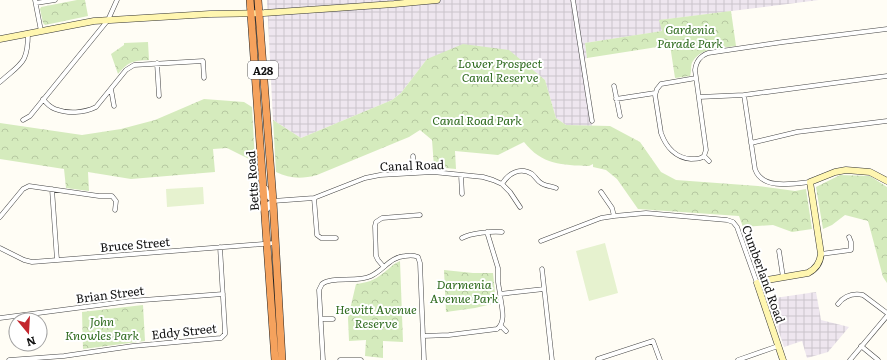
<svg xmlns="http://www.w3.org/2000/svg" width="887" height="360" viewBox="0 0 887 360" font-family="Literata,serif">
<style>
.industrial{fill:url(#industrial-grid)}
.park{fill:url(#park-crowns)}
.pitch{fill:#e6f2cf}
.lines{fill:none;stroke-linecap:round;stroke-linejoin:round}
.street-casing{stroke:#444;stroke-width:5}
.secondary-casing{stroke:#333;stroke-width:7}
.highway-casing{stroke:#222;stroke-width:8}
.street{stroke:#fff;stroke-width:4}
.secondary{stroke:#fff6b0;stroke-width:6}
.highway{stroke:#f5a25d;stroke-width:7}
.labels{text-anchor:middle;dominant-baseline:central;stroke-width:4;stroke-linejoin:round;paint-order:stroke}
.shield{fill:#fff;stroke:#585858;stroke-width:1}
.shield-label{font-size:11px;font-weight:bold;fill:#111}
.park-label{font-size:12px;font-style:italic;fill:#2f6b1f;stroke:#fff}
.street-label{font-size:12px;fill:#111;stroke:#fff}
</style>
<defs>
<pattern id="industrial-grid" width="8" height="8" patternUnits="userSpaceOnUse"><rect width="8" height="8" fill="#eee6ef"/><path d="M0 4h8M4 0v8" fill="none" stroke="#cbc4cc"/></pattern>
<pattern id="park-crowns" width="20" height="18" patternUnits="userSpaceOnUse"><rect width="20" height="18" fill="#d5ebbd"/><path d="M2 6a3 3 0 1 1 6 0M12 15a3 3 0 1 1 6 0" fill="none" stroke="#b6c8a1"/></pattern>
</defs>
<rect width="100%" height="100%" fill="#fffdf5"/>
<path class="industrial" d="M267 0H819L659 20 663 31 585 43 587 58 582 59 592 126 566 125 556 118 545 80 521 60 427 59 401 93 392 100 301 138 273 120Z
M816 292 821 320 849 327 828 352 807 358 802 341 784 347 768 299Z"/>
<path class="park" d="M77 0H85L88 16 45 25 43 23 40 9 41 7Z
M731 11 736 46C722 48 702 47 693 61 690 65 692 71 690 76L675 78 670 45 587 58 585 43 662 31 659 20Z
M148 42 149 60C133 61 129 61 118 74L111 54 124 45V43Z
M463 44 509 50 545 80 556 118 566 125 610 126 640 142 661 172 676 180 758 186 795 191 806 189 812 229 792 232 773 225 743 227 739 216 638 209 617 179 606 170 593 167V164L589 166C562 165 542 165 524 142L498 155 455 151 456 169 434 167 432 140 420 130 409 137 317 175C302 179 290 179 276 172L273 120 301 138 392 100 401 93 427 59Z
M204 99 244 102 252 107 255 162 227 148 213 149 215 172 131 179 88 172 89 191 66 188 64 169 0 159V123L82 135 121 129 155 120Z
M840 175 870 176 887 187V283L883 277 868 221 845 215 832 225 823 229 816 187Z
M400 261 403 342 383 341V358L365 356 366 340 349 341 348 318 356 284C366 283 375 280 382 274 389 269 393 264 400 261Z
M444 270 473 273H493L496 303 475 308 446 312Z
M143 305 145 341 83 349 82 312Z"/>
<path class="pitch" d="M203 187 204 204 167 207 166 189Z
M605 243 618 293 589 301 576 251Z"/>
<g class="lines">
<g class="street-casing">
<path id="street" d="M35 0 41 31
M573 0 592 121
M36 3 55 0
M157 63 159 96
M696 78 661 84 657 89 655 95 661 133C666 147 676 158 691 159 697 159 700 159 704 156L706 150 695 70C696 61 700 56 708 53L783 42 887 29
M0 82C21 63 28 64 28 33
M614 86 620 116
M111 89 114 106
M744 95 755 169C762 190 793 184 810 182
M699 97 744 95 887 76
M43 99C46 103 50 107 55 109 68 114 84 113 96 107L126 70 134 65 203 61 204 78
M616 99 655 93
M23 120 30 116 108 20 117 0
M751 143 797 132 887 121
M413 156 414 173
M704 156 709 161
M461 175 462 194
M502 184C508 174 520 166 532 174 535 176 537 181 541 183 545 186 551 186 556 188
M266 188 269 198 273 201
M52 189 57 260
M601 192 612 208 614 216
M314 198 317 235 321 238H336
M268 209V204L273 201 314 198 365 178 380 175 433 172 483 177 493 180 502 184 510 192 520 207
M0 217 23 189 29 186 99 196H112L116 201 115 210
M487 232 498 268V282L500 294
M462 238C471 233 492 231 502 232
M541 241 601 218 614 216 646 213 727 220 733 222 737 227 757 283
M0 248 24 260 32 262 275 243
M779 251 783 277
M821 254 851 250V242L849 237
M383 266 378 260 376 256 375 226 376 222 382 218 420 215
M542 269 552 360
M838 304C845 295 853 293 863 295L887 313
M0 318 130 301 223 294
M321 319H333
M501 326 506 331
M423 336 449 335 497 329C507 322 501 305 500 294L544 289
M861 346 878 360
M598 359 653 341 660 360
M9 360 64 356 133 346 221 338 225 334V331L220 247
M323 360 319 290 322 284C332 276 357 283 371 276 384 270 390 257 405 256 410 255 414 255 418 257L420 263 424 360
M340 360H361
M738 360 778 346
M850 360 887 316"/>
</g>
<g class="secondary-casing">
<path id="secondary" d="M0 39 94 21 210 14 264 13 394 4 437 0
M783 360 757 283 767 280 808 273C816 269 820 263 821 254L810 182 835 172 846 170 870 172 887 181"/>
</g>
<g class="highway-casing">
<path id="highway" d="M250 0 275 360
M258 0 273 201 282 360"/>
</g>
<use href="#street" class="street"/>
<use href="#secondary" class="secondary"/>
<use href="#highway" class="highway"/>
</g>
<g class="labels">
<rect class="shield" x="248" y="61" width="30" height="18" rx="3"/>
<g class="shield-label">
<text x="263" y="70">A28</text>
</g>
<g class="park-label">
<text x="690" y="29">Gardenia<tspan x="690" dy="14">Parade Park</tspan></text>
<text x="500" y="63">Lower Prospect<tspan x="500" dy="14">Canal Reserve</tspan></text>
<text x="477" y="120">Canal Road Park</text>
<text x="464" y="284">Darmenia<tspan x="464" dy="14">Avenue Park</tspan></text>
<text x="376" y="309">Hewitt Avenue<tspan x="376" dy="14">Reserve</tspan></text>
<text x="102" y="321">John<tspan x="102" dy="14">Knowles Park</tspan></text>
</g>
<g class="street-label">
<text transform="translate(412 165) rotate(-2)">Canal Road</text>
<text transform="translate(252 181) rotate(-94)">Betts Road</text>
<text transform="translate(135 244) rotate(-5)">Bruce Street</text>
<text transform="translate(764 274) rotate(70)">Cumberland Road</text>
<text transform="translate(110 294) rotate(-7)">Brian Street</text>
<text transform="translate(184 331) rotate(-6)">Eddy Street</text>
</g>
</g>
<g transform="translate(28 332) rotate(162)"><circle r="19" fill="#ffffff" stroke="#a0a0a0"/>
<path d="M0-3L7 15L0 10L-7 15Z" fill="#c4262e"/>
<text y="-6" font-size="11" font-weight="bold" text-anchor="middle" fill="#111111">N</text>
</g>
</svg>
